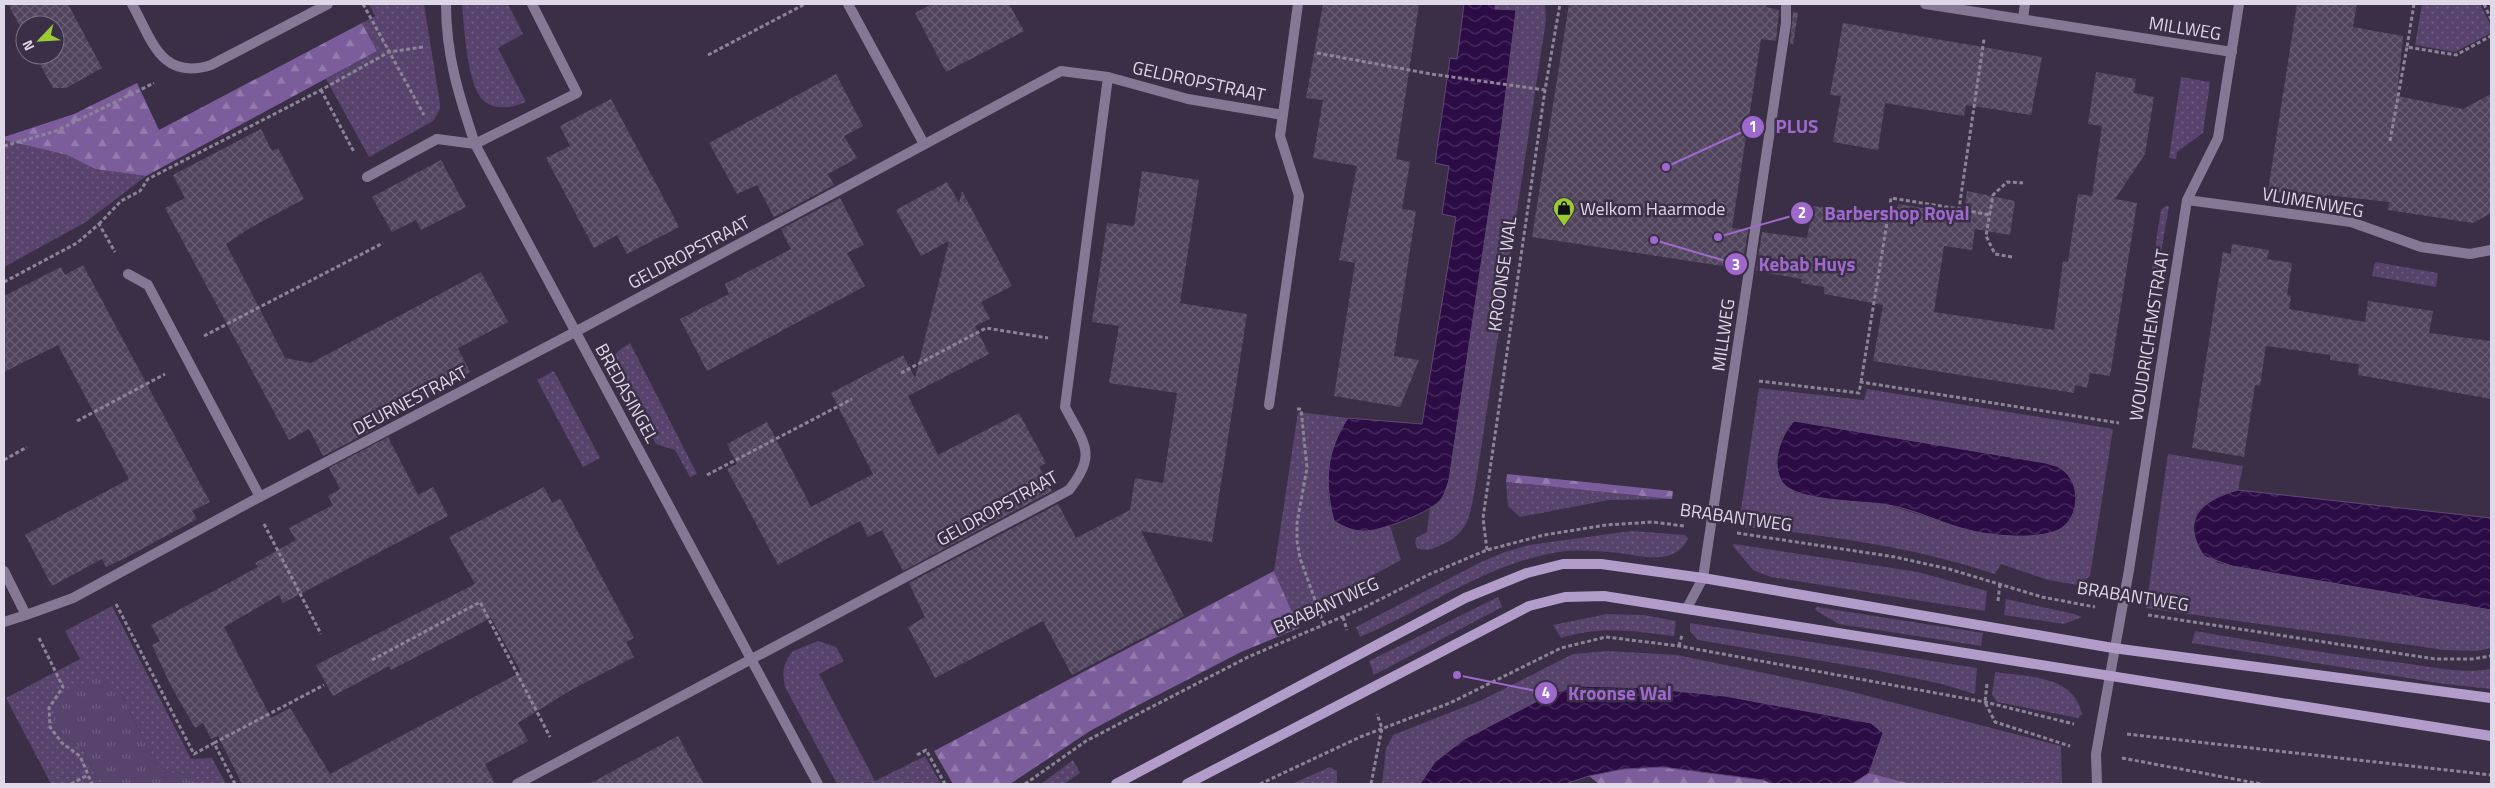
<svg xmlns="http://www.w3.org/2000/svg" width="2495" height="788" viewBox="0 0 2495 788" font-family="'Titillium Web',sans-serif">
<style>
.grass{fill:url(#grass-dots);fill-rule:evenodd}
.forest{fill:url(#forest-firs)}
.park{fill:url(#park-tufts)}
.water{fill:url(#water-waves);stroke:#614976}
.building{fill:url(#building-cross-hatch)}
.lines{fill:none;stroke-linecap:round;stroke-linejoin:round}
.path{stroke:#8b8396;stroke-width:3;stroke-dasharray:4 2.5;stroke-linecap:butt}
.lane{stroke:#857894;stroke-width:10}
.street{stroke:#857894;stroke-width:10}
.secondary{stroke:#b29dca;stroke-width:10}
.labels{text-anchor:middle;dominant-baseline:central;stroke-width:5;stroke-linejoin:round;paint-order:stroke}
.street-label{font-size:18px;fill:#ded8e7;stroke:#3a2f46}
.poi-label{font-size:18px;fill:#ded8e7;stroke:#3a2f46;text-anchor:start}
.leader{fill:none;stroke:#9e68cd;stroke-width:2}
.callout-dot{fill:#9e68cd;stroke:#3a2f46;stroke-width:2}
.mark-label{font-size:15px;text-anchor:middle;font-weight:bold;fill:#fff}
.callout-label{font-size:19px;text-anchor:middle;font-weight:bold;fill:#9e68cd;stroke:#3a2f46;stroke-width:5;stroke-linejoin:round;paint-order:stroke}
</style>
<defs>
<pattern id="grass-dots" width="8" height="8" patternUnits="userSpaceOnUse" patternTransform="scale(1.25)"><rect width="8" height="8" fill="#57436c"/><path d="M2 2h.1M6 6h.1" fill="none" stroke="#6f5d81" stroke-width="1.8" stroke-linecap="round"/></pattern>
<pattern id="forest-firs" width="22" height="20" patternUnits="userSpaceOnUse" patternTransform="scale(1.25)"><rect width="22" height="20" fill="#7c5d9b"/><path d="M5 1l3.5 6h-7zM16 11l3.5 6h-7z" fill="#947bae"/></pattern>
<pattern id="park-tufts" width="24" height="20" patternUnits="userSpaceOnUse" patternTransform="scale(1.25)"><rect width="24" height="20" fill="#57436c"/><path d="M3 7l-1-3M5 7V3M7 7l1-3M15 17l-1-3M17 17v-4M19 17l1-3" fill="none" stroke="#6f5d81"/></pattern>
<pattern id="water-waves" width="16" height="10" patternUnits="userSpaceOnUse" patternTransform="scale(1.25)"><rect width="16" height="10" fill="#2c0c45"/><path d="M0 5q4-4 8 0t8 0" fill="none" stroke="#4a2f60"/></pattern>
<pattern id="building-cross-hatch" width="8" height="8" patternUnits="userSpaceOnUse" patternTransform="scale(1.25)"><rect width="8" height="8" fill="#4f445c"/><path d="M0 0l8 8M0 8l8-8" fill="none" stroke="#685e73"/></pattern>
</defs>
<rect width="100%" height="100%" fill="#3a2f46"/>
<path class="grass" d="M369 4H424L440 104V109L433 121 369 157 326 79 377 51 362 23 375 16Z
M462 4H508L523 34 498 48 526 102C513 107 498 111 485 102 467 89 464 25 462 4Z
M1495 4H1545L1546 20 1476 482C1470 513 1471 533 1439 546 1431 550 1425 551 1417 548L1415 543 1416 538 1427 532 1430 508 1441 499 1449 480 1502 124 1516 11 1495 9Z
M2422 4H2480L2491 26V33L2455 52 2415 45Z
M2181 77 2210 82 2203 133 2177 152 2176 159 2169 158Z
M4 140 67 155 95 169 146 176 86 222 4 267Z
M2166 206H2169L2157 275 2151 274 2161 210Z
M2375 262 2438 273 2436 287 2372 276Z
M630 343 697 474 690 477 675 450 656 444 613 365C613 352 620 350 630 343Z
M554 371 600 458 583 467 537 380Z
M1759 388 1864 400 1867 389 2113 429 2090 576 2078 585 2048 580 2001 564 1995 574C1913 547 1829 535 1744 527L1739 523ZM1794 421 2046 463 2061 468 2067 476 2077 496 2074 513 2053 532 2040 534 2016 535 1977 532 1884 504 1835 500 1794 492 1776 462 1782 440Z
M1298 412 1348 418C1329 448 1327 468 1329 504L1366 531 1390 526 1401 560 1366 579 1313 603 1316 613 1296 622 1274 571Z
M2168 454 2243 466 2238 490 2221 495 2198 511 2194 528 2217 563 2491 610V648L2477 651 2445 650 2146 608Z
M1506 482 1672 499 1609 500 1520 517 1508 506Z
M1631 531 1685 535 1688 539C1674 566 1643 556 1619 553 1600 551 1578 549 1559 552 1487 563 1425 610 1360 637L1356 627 1481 562 1505 552 1529 545Z
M1734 544 1918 572 1987 591 1985 611 1771 577 1753 570 1733 546Z
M1498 597 1502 607 1374 675 1369 661Z
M2006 599 2074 614 2082 617 2064 624 2004 615Z
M112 606 191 759 212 758 226 784H192L186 774 160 772 121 694 57 731 84 751 100 784H51L6 698 80 659 65 631Z
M1817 607 1983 633 1981 646 1839 624 1818 612 1815 609Z
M1607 614 1644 615 1676 621 1674 636C1632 631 1602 625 1561 638L1553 625Z
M1690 623 1977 668 1975 694 1942 684 1875 670 1698 640 1690 631Z
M2195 631C2264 643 2334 655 2403 663 2432 667 2462 674 2491 669V689L2445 684 2192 643Z
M818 641 836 647 844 661 819 674 875 781 925 756 941 784H837L785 687C782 672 783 663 793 651Z
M1608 651 1677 655 1841 689 2061 746 2062 784H1911L1869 773 1883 733 1871 723 1725 696 1647 688 1576 686 1463 740 1435 762 1420 784H1382L1386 749 1393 735 1482 700 1573 654Z
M1995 672C2027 677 2074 675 2082 714L2078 718 1997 702 1992 695Z
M1073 760 1080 773 1064 784H1041Z
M1330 767 1337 771V784H1292Z"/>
<path class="forest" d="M362 23 377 51 146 176 95 169 67 155 4 140V137L74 114 137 83 159 130Z
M1507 474 1673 491 1672 499 1506 482Z
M1274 571 1299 628 1241 652 1125 712 1090 731 1010 784H953L934 751Z
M1662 767 1763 780 1773 784H1599L1589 776 1624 769Z
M1869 773 1911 784H1852Z"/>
<path class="park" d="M99 675 121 694 160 772 187 774 192 784H100L84 751 57 731 52 718 64 693Z"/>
<path class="water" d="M1464 4H1495V9L1516 10 1502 124 1449 480C1447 486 1445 493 1442 498 1433 512 1383 530 1367 531 1354 532 1344 527 1334 521 1324 481 1326 452 1348 418L1422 424 1456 217 1442 214 1449 166 1435 163 1450 58 1457 59Z
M1794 421 2046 463C2050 465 2056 465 2060 468 2084 482 2080 525 2053 532 2031 539 1999 536 1977 532 1945 526 1915 508 1882 504 1861 501 1796 501 1783 483 1770 465 1780 436 1794 421Z
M2238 490 2491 518V610L2232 566 2204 556C2179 518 2203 500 2238 490Z
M1576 686 1647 688 1725 696 1871 723 1883 733 1869 773 1852 784H1773L1763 780 1662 767 1624 769 1589 776 1565 784H1420L1435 762 1463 740 1547 696Z"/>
<path class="building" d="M8 4H68L102 68 66 88H53L35 55H55V25H25V36Z
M932 4H1009L1024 31 946 72 915 13Z
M1323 4H1419L1396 159 1410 162 1402 209 1416 211 1394 356 1419 360 1400 407 1334 396 1355 263 1339 260 1357 166 1313 158 1323 100 1306 98Z
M1569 4H1767L1766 7 1779 10 1776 41 1761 39 1732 228 1748 230 1742 269 1532 237Z
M2297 4H2357L2353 27 2403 36 2397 96 2463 109 2491 94V213L2473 223 2388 210 2389 202 2327 195V200L2268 191Z
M1793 12 1798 13 1793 44H1790Z
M1843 23 2042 57 2031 115 1966 105 1964 116 1885 103 1878 150 1833 142 1841 96 1830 95Z
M2096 72 2136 79 2134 93 2154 97 2145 154 2115 199 2137 203 2110 376 2090 373 2087 388 2075 385 2074 393 1873 361 1883 305 1824 294V287L1801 283 1802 279 1756 271 1762 232 1807 238 1813 206 1895 219 1898 204 1964 215 1967 191 2015 201 2010 235 1975 229 1972 250 1944 246 1934 312 2054 330 2063 261 2068 262 2078 194 2092 196 2102 126 2088 124Z
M836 74 863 126 844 136 857 158 828 174 834 185 774 217 757 185 737 194 709 143Z
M611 99 679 227 627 254 617 235 594 248 546 158 570 146 560 126Z
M261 129 272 151 278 148 304 199 250 228 226 244 285 358 311 363 481 272 508 322 458 348 470 372 380 421 382 425 323 456 309 429 289 440 165 208 185 198 173 175Z
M441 160 466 207 421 230 416 220 392 232 372 197Z
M1142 171 1199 180 1180 303 1247 314 1212 542 1141 531 1184 616 1072 675 1043 621 935 678 908 627 925 617 909 583 1058 504 1076 538 1130 510 1135 478 1163 483 1177 393 1109 383 1119 326 1092 322 1107 223 1134 226Z
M947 182 959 203 962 191 1012 286 981 302 990 319 975 326 989 354 908 396 938 455 1019 413 1046 463 1039 467 1052 491 903 571 882 530 868 537 860 521 778 565 727 469 737 464 727 444 767 422 811 507 873 474 831 393 903 355 915 378 949 241 921 256 896 210Z
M840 198 864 245 847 253 865 286 707 371 680 319 729 294 725 284 791 249 781 229Z
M2232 244 2269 250 2267 259 2292 263 2287 295 2291 296 2289 309 2365 322 2368 301 2433 311 2429 333 2491 341V399L2358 375 2359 364 2330 360V355L2266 346 2260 386 2255 385 2244 457 2192 448 2223 252 2231 254Z
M83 265 210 502 192 511 197 519 125 558 106 567 102 559 52 586 25 535 129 479 58 345 4 372V296L61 267 65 275Z
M388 437 418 495 433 487 448 516 283 603 279 595 224 627 271 718 290 708 330 774 521 672 491 618 391 670 389 666 333 696 316 665 475 584 449 537 544 487 552 503 560 499 562 502 634 638 626 642 634 657 571 690 518 723 528 741 485 764 495 784H242L218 736 211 739 203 723 195 728 170 684 152 645 160 641 151 625 258 567 255 563 296 540 289 528 333 505 328 496 340 489 329 468Z
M678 736 704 784H589Z"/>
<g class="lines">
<path class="path" d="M363 4 424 115
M2414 4 2407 47 2456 55 2491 36
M2484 4 2491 19
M1317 53 1431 74 1545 90
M708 55 805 4
M321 90 354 152
M2390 141 2407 47
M4 146 56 131 154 83
M1959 209 1990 215
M99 224 121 201 140 191 148 179 321 90 389 52 423 47
M2012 257 1995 254 1986 236 1993 195 2007 182 2023 183
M4 282 77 243 99 224 115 252
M204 336 383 243
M901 373 986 328 1048 338
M1759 381 1859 393 1861 382 2119 423
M1861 382 1891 198 1959 209 1984 39
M1297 409H1301L1307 468 1297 523V541L1300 558 1324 625
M77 421 165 374
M4 460 27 447
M707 475 852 399
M264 524 321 634
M1737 533 1895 557 1949 569 2042 597 2095 607
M1487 550 1483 518 1545 90 1560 4
M1998 601 2000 583
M116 604 194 754 214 743 235 784
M2148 615 2435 659H2472L2491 656
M1343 617 1347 630
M39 638 63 687 49 708 50 727 62 743 80 756 92 784
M1679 646 1682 635
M372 660 480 602 550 737
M1987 684 1985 702 1995 722 2070 746
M2127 734 2491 775
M214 743 324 685
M917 755 926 750 945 784
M2122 758 2261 784
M71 784 88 775
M1025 784 1086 741 1248 657 1363 608 1430 574 1487 550 1544 535 1606 525 1653 522 1684 526
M1260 784 1360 737 1450 703 1561 648 1606 637 1679 646 1985 702 2074 724
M1371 784 1382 728 1377 714"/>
<path class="lane" d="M2023 18 2025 4
M367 177 437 139 475 144 577 93 532 4"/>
<path class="street" d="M132 4C152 40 161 81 211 65L328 4
M446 4C446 56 459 96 475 144L818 784
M848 4 924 144
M1925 4 2232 52
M2187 200 2351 222 2421 247 2470 254 2491 250
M128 274 148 285 260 497
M1269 405 1299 196 1280 136 1298 4
M4 571 26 615 73 598 252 501 575 332 1061 71 1108 77 1188 99 1283 115
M1687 608 1703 578 1786 23V4
M4 622 26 615
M517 784 1069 490C1098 454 1084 444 1065 407L1108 77
M2097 784 2096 754 2100 731 2129 570 2187 200 2218 138 2239 4"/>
<path class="secondary" d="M1116 784 1465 598 1527 573 1563 564H1601L1703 578 2113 648 2491 698
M1187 784 1529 606 1565 597 1604 596 2491 736"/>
</g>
<defs>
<g id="shop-pin" transform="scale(1.125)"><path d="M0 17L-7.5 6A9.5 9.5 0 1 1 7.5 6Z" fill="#9bcb33" stroke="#3a2f46"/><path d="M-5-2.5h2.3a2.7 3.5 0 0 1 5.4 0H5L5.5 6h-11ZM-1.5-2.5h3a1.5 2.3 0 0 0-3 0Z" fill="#111"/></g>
</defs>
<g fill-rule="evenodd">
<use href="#shop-pin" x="1564" y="208"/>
</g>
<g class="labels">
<g class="street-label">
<text transform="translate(2185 28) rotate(9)">MILLWEG</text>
<text transform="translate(1199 81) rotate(12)">GELDROPSTRAAT</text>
<text transform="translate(2313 202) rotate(10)">VLIJMENWEG</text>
<text transform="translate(689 252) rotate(-28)">GELDROPSTRAAT</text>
<text transform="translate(1502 274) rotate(-82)">KROONSE WAL</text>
<text transform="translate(1723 335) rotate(-82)">MILLWEG</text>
<text transform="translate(2149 335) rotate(-81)">WOUDRICHEMSTRAAT</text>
<text transform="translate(627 393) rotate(61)">BREDASINGEL</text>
<text transform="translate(410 400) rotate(-28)">DEURNESTRAAT</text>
<text transform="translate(997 508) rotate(-29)">GELDROPSTRAAT</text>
<text transform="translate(1736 517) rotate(8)">BRABANTWEG</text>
<text transform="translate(2133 596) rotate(9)">BRABANTWEG</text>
<text transform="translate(1326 605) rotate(-24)">BRABANTWEG</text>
</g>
<g class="poi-label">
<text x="1580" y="208">Welkom Haarmode</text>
</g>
</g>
<path class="leader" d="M1666 167L1753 127M1718 237L1802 213M1654 240L1736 264M1457 675L1546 693"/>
<g class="callout-dot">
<circle cx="1666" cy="167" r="5"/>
<circle cx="1718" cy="237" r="5"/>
<circle cx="1654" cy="240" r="5"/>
<circle cx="1457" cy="675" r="5"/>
<circle cx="1753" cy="127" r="12"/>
<circle cx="1802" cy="213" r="12"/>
<circle cx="1736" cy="264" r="12"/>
<circle cx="1546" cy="693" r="12"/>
</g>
<g class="mark-label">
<text x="1753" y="132">1</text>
<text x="1802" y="218">2</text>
<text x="1736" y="270">3</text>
<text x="1546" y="698">4</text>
</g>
<g class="callout-label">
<text x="1797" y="133">PLUS</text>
<text x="1897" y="220">Barbershop Royal</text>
<text x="1807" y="271">Kebab Huys</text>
<text x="1620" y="700">Kroonse Wal</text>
</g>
<rect width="2495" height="788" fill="none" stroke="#ded8e7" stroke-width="10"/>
<g transform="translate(40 40) rotate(245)"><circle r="24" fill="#3a2f46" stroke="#7c7386"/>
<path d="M0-4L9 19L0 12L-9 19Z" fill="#9bcb33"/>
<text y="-8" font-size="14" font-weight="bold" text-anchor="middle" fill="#ded8e7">N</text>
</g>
</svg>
